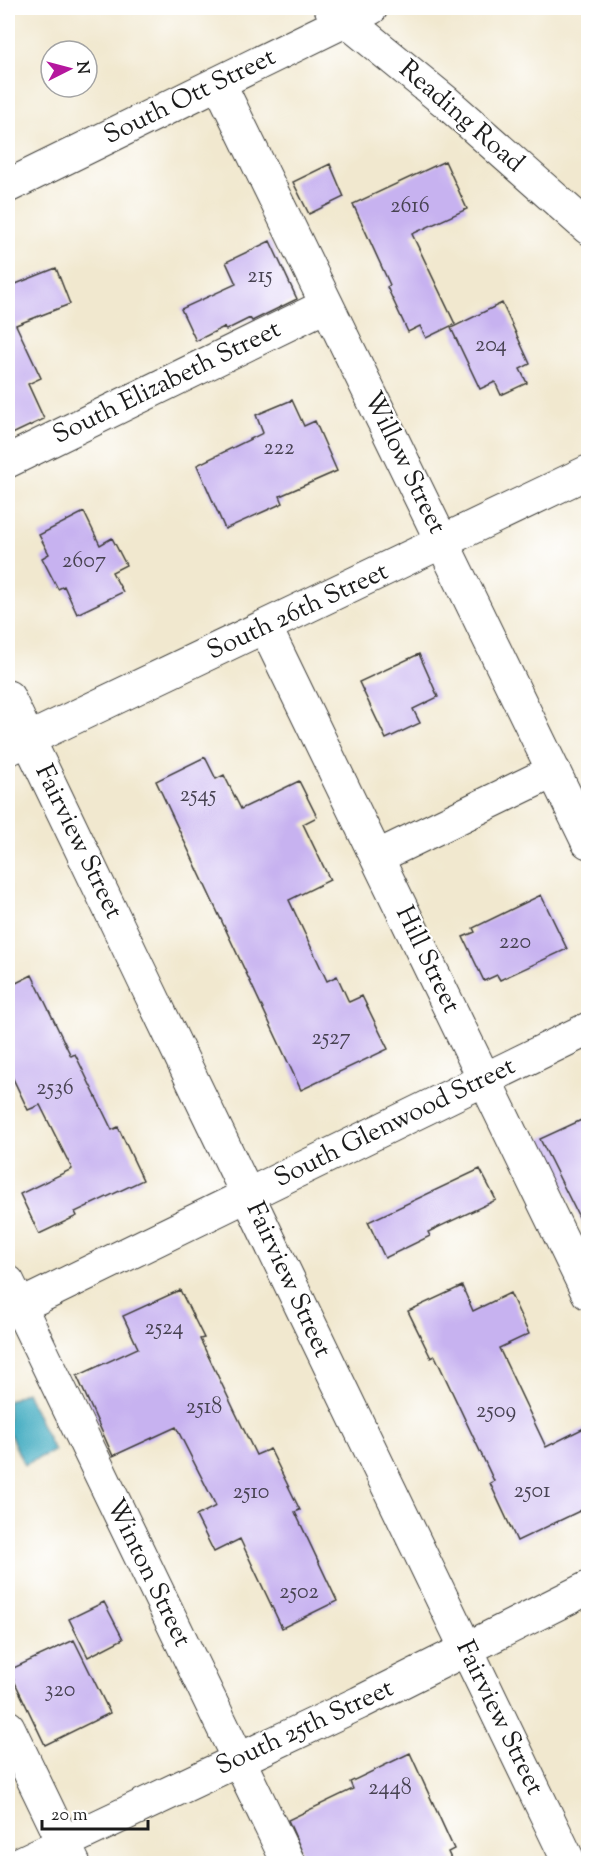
<svg xmlns="http://www.w3.org/2000/svg" width="596" height="1871" viewBox="0 0 596 1871" font-family="'Sorts Mill Goudy',serif">
<style>
.water{fill:#42acc1;stroke:#2f646e;stroke-width:1.5}
.building{fill:#c7b2f0}
.lines{fill:none;stroke-linecap:round;stroke-linejoin:round}
.minor-casing{stroke:#3c3b37;stroke-width:35}
.minor{stroke:#fff;stroke-width:33}
.labels{text-anchor:middle;dominant-baseline:central;stroke-width:4.5;stroke-linejoin:round;paint-order:stroke}
.number-label{font-size:22px;fill:#474251}
.street-label{font-size:26px;fill:#1c1c1c;stroke:#fff}
</style>
<rect width="100%" height="100%" fill="#fff"/>
<filter id="ink" filterUnits="userSpaceOnUse"><feTurbulence type="fractalNoise" baseFrequency=".0167" numOctaves="2"/><feDisplacementMap in="SourceGraphic" scale="12" xChannelSelector="R" yChannelSelector="G"/><feConvolveMatrix kernelMatrix="1 2 1 2 8 2 1 2 1" color-interpolation-filters="sRGB"/></filter>
<filter id="wash" filterUnits="userSpaceOnUse"><feTurbulence type="fractalNoise" baseFrequency=".008" numOctaves="4" result="noise"/><feDisplacementMap in="SourceGraphic" scale="24" xChannelSelector="R" yChannelSelector="G"/><feGaussianBlur stdDeviation="1.35" result="paint"/><feColorMatrix in="noise" values="0 0 0 0 0 0 0 0 0 0 0 0 0 0 0 0 0 1.4 0 .05"/><feComposite in="paint" operator="in"/></filter>
<g filter="url(#wash)">
<rect width="100%" height="100%" fill="#f1e8cf"/>
<path class="water" d="M26 1392 54 1451 24 1465 8 1430V1401Z"/>
<g id="blocks">
<path class="building" d="M445 161 467 209 412 234 455 324 426 338 420 326 408 332 387 287 390 285 353 204Z
M330 164 344 197 309 214 293 182Z
M270 241 297 299 252 321 250 318 226 330 224 327 196 341 181 309 236 284 226 262Z
M56 268 70 304 16 325 41 378 28 384 44 419 8 436V287Z
M502 303 530 364 520 369 527 383 501 395 495 382 480 389 451 328Z
M292 400 304 426 315 421 337 471 280 496 283 503 225 529 197 465 263 433 256 415Z
M84 512 100 545 112 538 126 565 112 572 123 592 77 614 64 586 58 589 42 558 49 554 39 535Z
M419 654 438 697 413 709 420 723 386 739 359 682Z
M205 757 216 779 224 775 241 809 299 781 317 817 303 824 330 880 289 900 327 981 337 976 349 1002 362 996 388 1049 301 1090 156 781Z
M541 895 567 949 500 980 497 975 484 981 463 937 475 932 473 928Z
M32 975 71 1056 75 1054 112 1130 118 1127 143 1180 75 1212 77 1216 39 1234 20 1194 72 1169 40 1105 28 1110 8 1068V987Z
M588 1117V1235L540 1139Z
M480 1169 496 1200 428 1232 430 1236 385 1258 368 1222Z
M462 1286 473 1311 510 1293 529 1334 499 1348 546 1447 588 1426V1507L517 1541 490 1483 494 1481 435 1356 431 1358 408 1311Z
M180 1290 204 1338 200 1339 256 1455 270 1449 300 1510 295 1512 337 1601 282 1628 240 1539 214 1552 196 1516 216 1506 176 1427 113 1456 77 1376 138 1348 123 1316Z
M104 1602 123 1639 88 1657 69 1619Z
M74 1640 110 1713 45 1745 9 1670Z
M410 1753 454 1849 448 1852 453 1863H307L288 1820 353 1789 350 1782Z"/>
</g>
</g>
<g filter="url(#ink)">
<use href="#blocks" fill-opacity="0" stroke="#3c3b37" stroke-width="1.5"/>
<g class="lines">
<g class="minor-casing">
<path id="minor" d="M331 8 446 102 588 228
M219 83 588 842
M8 186 371 8
M8 461 327 305
M265 627 588 1293
M8 697C195 1086 381 1475 570 1864
M8 749 588 472
M377 857 554 771
M8 1282 289 1864
M8 1312 588 1029
M8 1727 74 1864
M19 1864 359 1703 588 1588"/>
</g>
<use href="#minor" class="minor"/>
</g>
</g>
<g class="labels">
<g class="number-label">
<text x="410" y="207">2616</text>
<text x="260" y="277">215</text>
<text x="491" y="346">204</text>
<text x="279" y="449">222</text>
<text x="84" y="562">2607</text>
<text x="198" y="796">2545</text>
<text x="515" y="943">220</text>
<text x="331" y="1039">2527</text>
<text x="55" y="1089">2536</text>
<text x="164" y="1329">2524</text>
<text x="204" y="1408">2518</text>
<text x="496" y="1412">2509</text>
<text x="532" y="1492">2501</text>
<text x="251" y="1493">2510</text>
<text x="299" y="1593">2502</text>
<text x="60" y="1691">320</text>
<text x="390" y="1789">2448</text>
</g>
<g class="street-label">
<text transform="translate(190 97) rotate(-26)">South Ott Street</text>
<text transform="translate(461 117) rotate(41)">Reading Road</text>
<text transform="translate(167 383) rotate(-26)">South Elizabeth Street</text>
<text transform="translate(404 463) rotate(64)">Willow Street</text>
<text transform="translate(298 612) rotate(-25)">South 26th Street</text>
<text transform="translate(78 842) rotate(64)">Fairview Street</text>
<text transform="translate(427 960) rotate(64)">Hill Street</text>
<text transform="translate(395 1123) rotate(-26)">South Glenwood Street</text>
<text transform="translate(288 1280) rotate(65)">Fairview Street</text>
<text transform="translate(148 1573) rotate(64)">Winton Street</text>
<text transform="translate(499 1718) rotate(64)">Fairview Street</text>
<text transform="translate(305 1728) rotate(-25)">South 25th Street</text>
</g>
</g>
<rect width="596" height="1871" fill="none" stroke="#fff" stroke-width="30"/>
<g transform="translate(69 69) rotate(84)"><circle r="28" fill="#ffffff" stroke="#a4a4a4" stroke-width="1.5"/>
<path d="M0-4.5L10 22L0 15L-10 22Z" fill="#b5179e"/>
<text y="-9" font-size="16" font-weight="bold" text-anchor="middle" fill="#1c1c1c">N</text>
</g>
<path d="M42 1820v9h106v-9" fill="none" stroke="#1c1c1c" stroke-width="3"/>
<text x="51" y="1820" font-size="18" fill="#1c1c1c" stroke="#ffffff" stroke-width="4.5" paint-order="stroke">20 m</text>
</svg>
